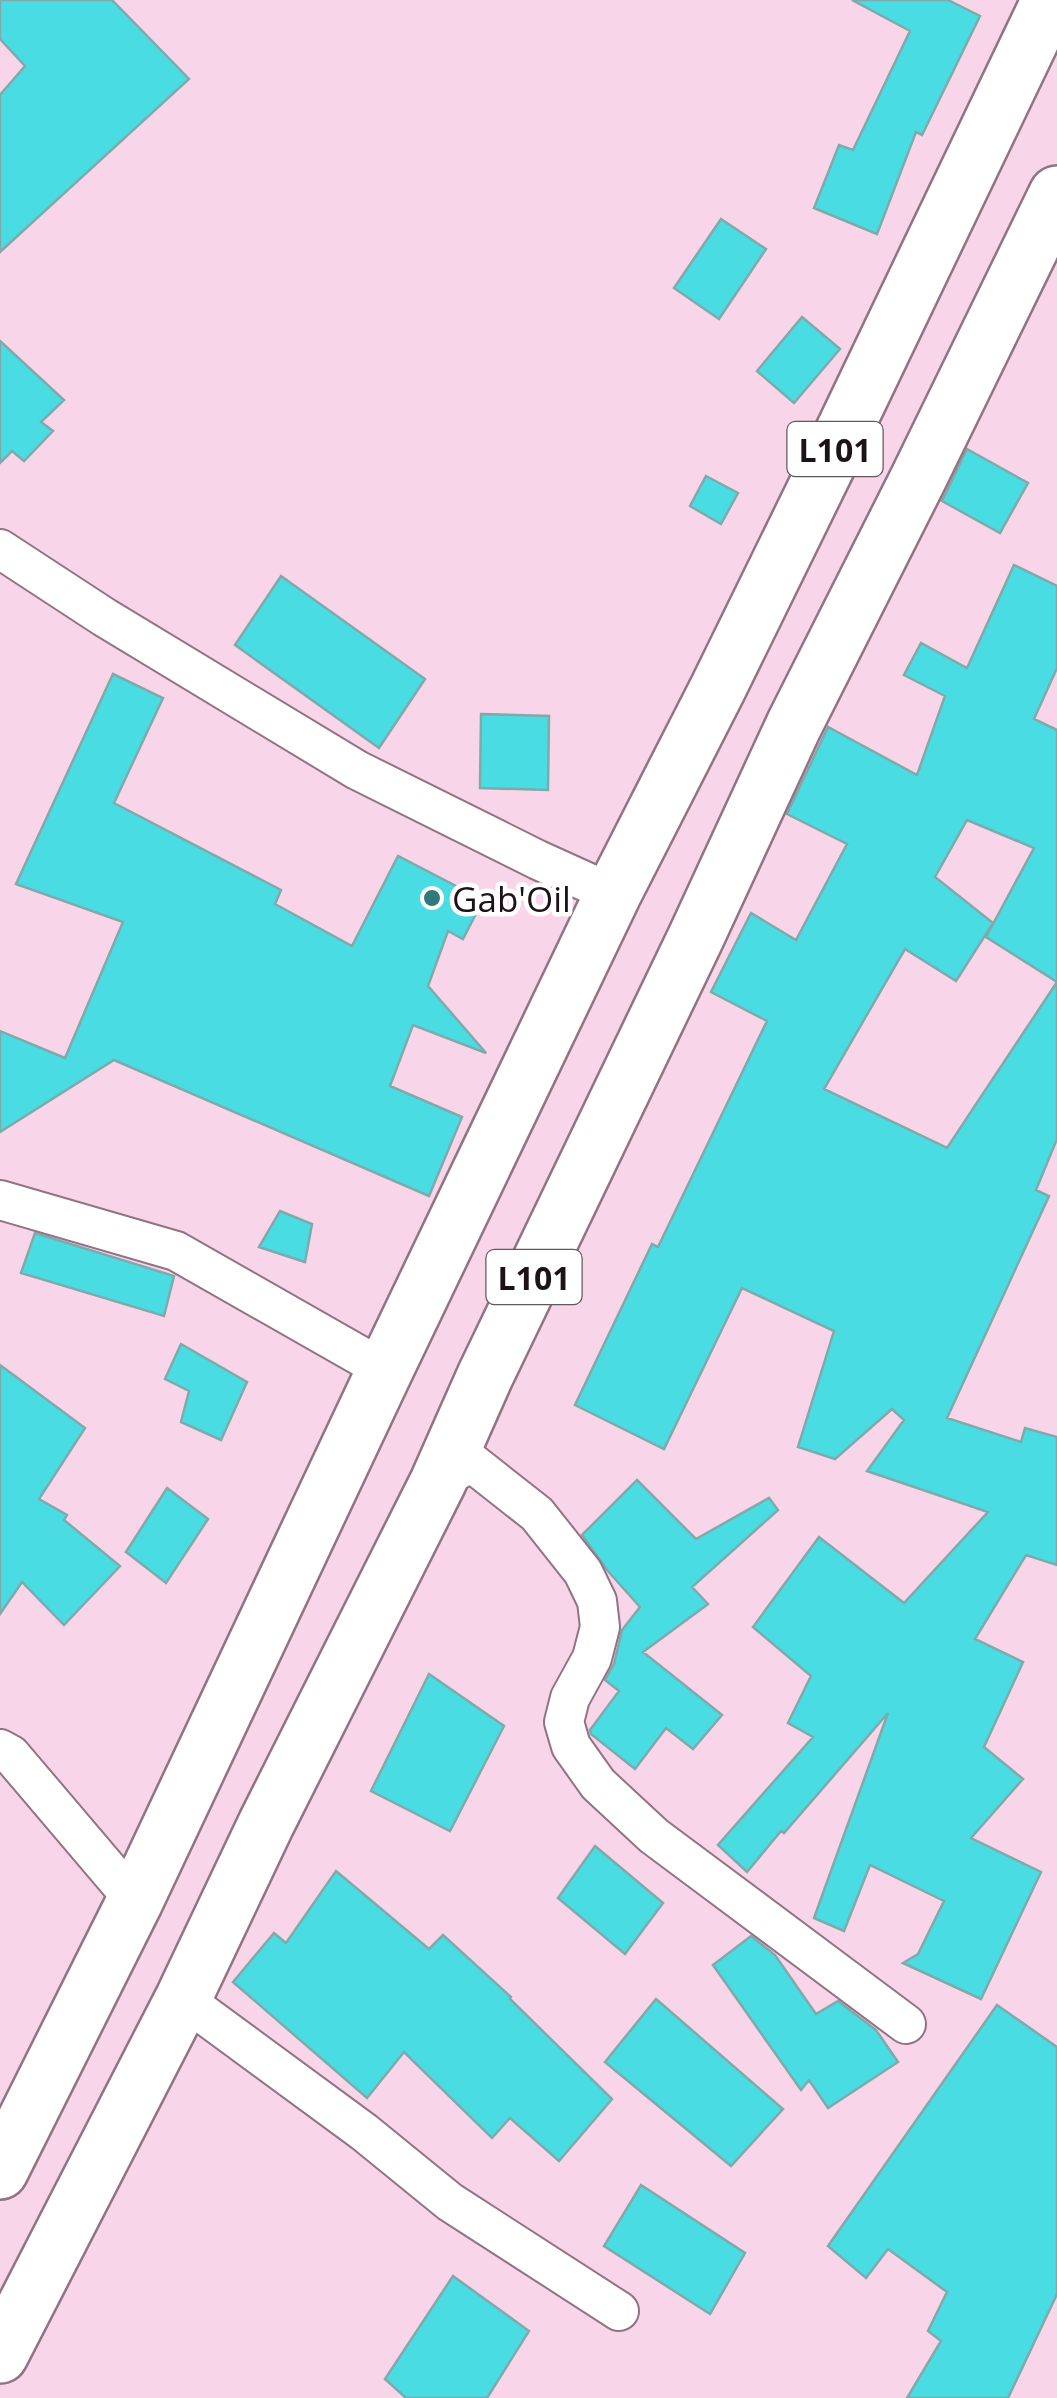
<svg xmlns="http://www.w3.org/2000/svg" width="1057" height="2398" viewBox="0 0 1057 2398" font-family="'Open Sans',sans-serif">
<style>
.building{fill:#49dde3;stroke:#7faaac;stroke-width:2.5;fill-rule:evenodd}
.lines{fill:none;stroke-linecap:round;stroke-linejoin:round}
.minor-casing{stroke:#927384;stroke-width:42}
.primary-casing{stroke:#927384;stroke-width:60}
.minor{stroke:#fff;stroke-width:38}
.primary{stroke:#fff;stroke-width:55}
.poi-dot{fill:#30797c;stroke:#fff;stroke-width:4}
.labels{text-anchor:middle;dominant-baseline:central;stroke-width:9;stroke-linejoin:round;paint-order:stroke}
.shield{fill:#fff;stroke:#61595d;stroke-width:2.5}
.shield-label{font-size:32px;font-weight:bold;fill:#1d1218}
.poi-label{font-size:35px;fill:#1d1218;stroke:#fff;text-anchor:start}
</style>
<rect width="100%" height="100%" fill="#f8d5e8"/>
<path class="building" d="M0 0H112L189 79 0 252V95L25 66 0 39Z
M852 0H948L980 16 922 135 916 132 877 234 814 208 839 145 853 150 910 31Z
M721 219 766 249 719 319 674 288Z
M802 317 840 349 794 403 757 371Z
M0 341 64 400 41 422 53 431 24 461 12 451 0 463Z
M967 449 1028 483 1000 533 942 501Z
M706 476 738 493 721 524 690 506Z
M1014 565 1057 586V668L1034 719 1057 730V1139L1036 1190 1049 1196 947 1418 1021 1442 1025 1428 1057 1437V1565L1026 1555 975 1639 1023 1662 984 1747 1023 1779 971 1838 1041 1872 981 1999 903 1963 918 1954 944 1901 870 1865 844 1931 814 1918 888 1713 784 1833 781 1831 747 1872 718 1845 813 1737 788 1723 811 1676 753 1627 819 1537 904 1603 988 1512 867 1471 904 1420 892 1409 835 1459 798 1447 834 1331 742 1288 664 1449 575 1405 652 1244 658 1247 767 1021 711 992 751 913 796 940 847 844 787 814 828 727 917 775 945 696 904 675 921 643 967 668ZM967 820 1034 848 986 937 1057 982 947 1148 824 1089 905 949 956 981 993 923 935 877Z
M281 576 425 679 379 748 235 645Z
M113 674 163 698 114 803 281 890 275 904 352 946 398 856 483 900 463 939 448 931 428 986 486 1053 413 1025 390 1086 462 1117 429 1196 114 1060 0 1132V1031L65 1058 123 922 16 884Z
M481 714 549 716 548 790 480 788Z
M280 1211 312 1224 305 1262 259 1247Z
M35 1233 174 1276 164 1316 21 1273Z
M181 1344 247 1382 221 1440 181 1422 189 1391 165 1379Z
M0 1365 85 1428 39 1499 67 1515 64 1520 120 1566 64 1625 22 1582 0 1614Z
M637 1480 696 1539 769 1498 778 1510 692 1587 708 1604 643 1652 722 1715 693 1749 666 1728 635 1769 591 1734 590 1730 619 1691 605 1680 614 1664 622 1630 640 1607 607 1570 582 1535Z
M167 1488 208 1519 166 1583 126 1552Z
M429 1674 504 1726 450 1831 371 1791Z
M595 1846 663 1903 625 1954 558 1898Z
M336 1871 429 1949 443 1935 511 1997 510 1999 612 2099 559 2161 510 2118 492 2138 404 2052 367 2098 233 1982 274 1933 286 1943Z
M751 1936 775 1955 816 2014 838 2001 876 2030 898 2062 828 2108 809 2080 801 2090 713 1965Z
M656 1999 783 2109 731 2166 605 2062Z
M997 2005 1057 2047V2294L1008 2398H907L941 2341 928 2331 947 2292 888 2249 866 2278 828 2246Z
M641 2185 745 2253 710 2314 604 2246Z
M453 2276 529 2331 487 2398H406L385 2379Z"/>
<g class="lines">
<g class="minor-casing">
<path id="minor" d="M0 549 104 617 357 770 538 860 613 894
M0 1200 176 1251 385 1370
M438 1482 471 1462 537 1514 583 1572 597 1601 600 1627 592 1658 570 1698 564 1722 571 1746 598 1784 654 1836 906 2024
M0 1749 11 1755 135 1901
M183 1999 364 2132 450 2202 619 2311"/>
</g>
<g class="primary-casing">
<path id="primary" d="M0 2171 135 1901 385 1370 613 894 718 688 838 443 1050 0
M0 2355 183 1999 266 1824 438 1482 485 1376 696 937 794 725 918 479 1057 194"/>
</g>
<use href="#minor" class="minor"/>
<use href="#primary" class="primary"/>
</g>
<circle class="poi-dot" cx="432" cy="898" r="10"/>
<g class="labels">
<g class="shield">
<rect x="787.5" y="422" width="95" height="54" rx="8"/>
<rect x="486.5" y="1250" width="95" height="54" rx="8"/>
</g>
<g class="shield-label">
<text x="835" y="449">L101</text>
<text x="534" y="1277">L101</text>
</g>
<g class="poi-label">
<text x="452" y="898">Gab'Oil</text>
</g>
</g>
</svg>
